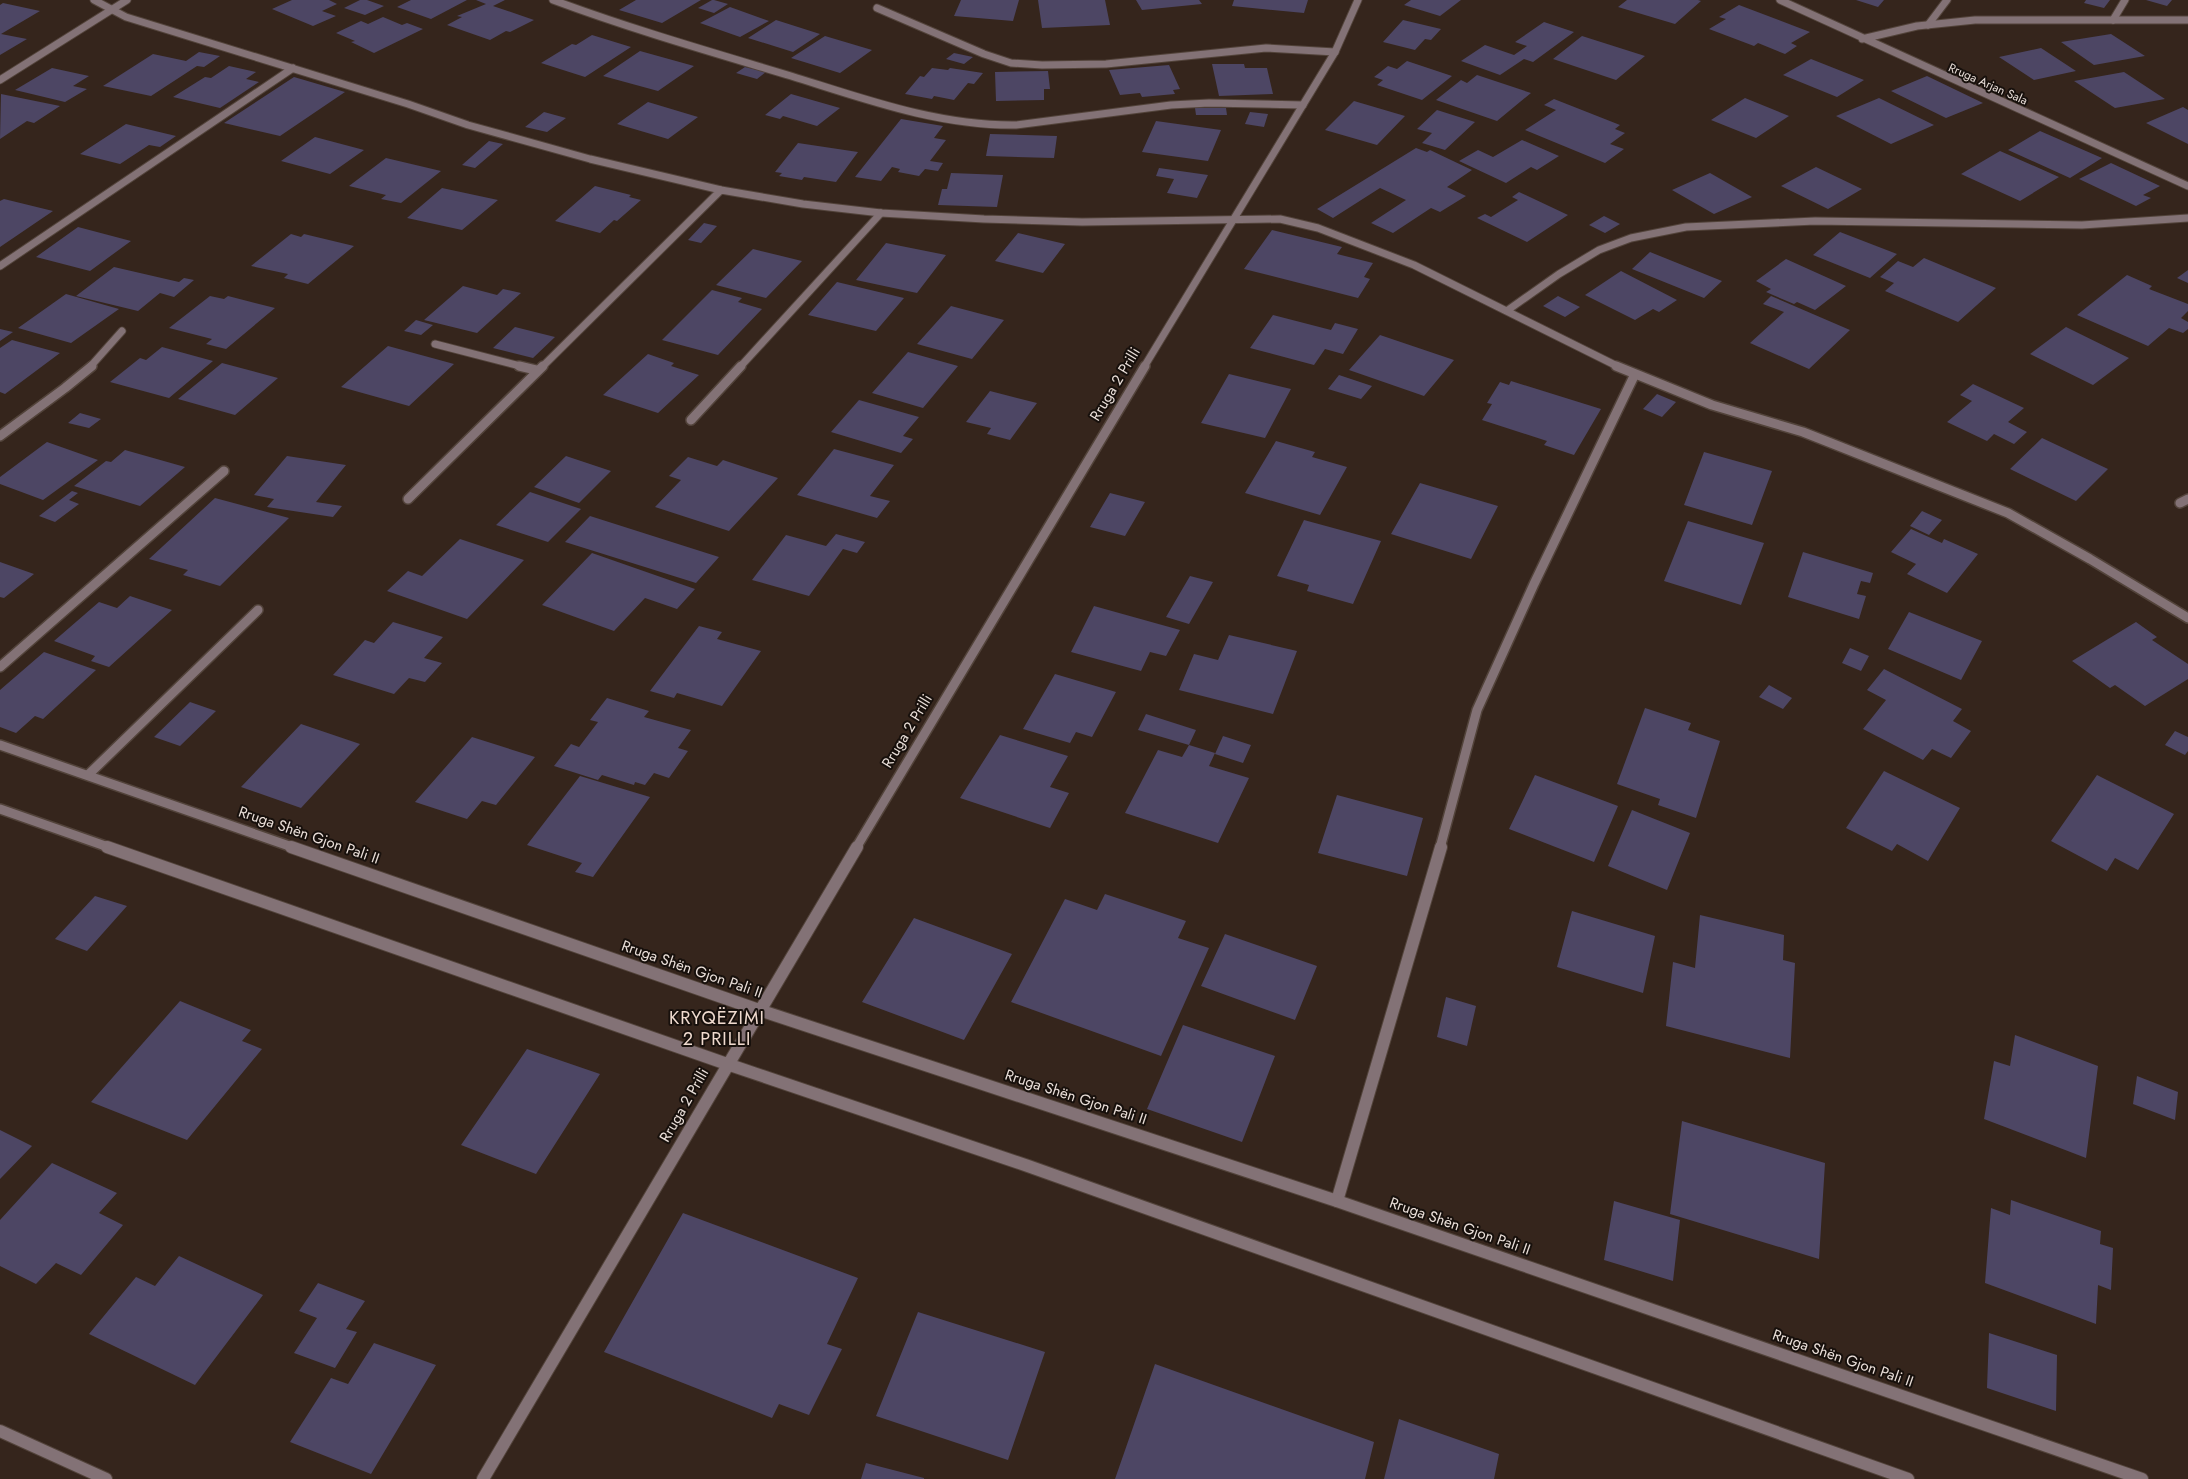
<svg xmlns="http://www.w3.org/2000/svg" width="2188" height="1479" viewBox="0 0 2188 1479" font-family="Jost,sans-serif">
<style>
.building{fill:#4d4664}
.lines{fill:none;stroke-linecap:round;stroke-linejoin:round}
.service-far1-casing{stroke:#52433a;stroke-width:9}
.service-casing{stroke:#52433a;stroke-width:12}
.minor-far2-casing{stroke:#52433a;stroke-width:9}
.minor-far1-casing{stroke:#52433a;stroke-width:12}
.minor-casing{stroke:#52433a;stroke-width:14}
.tertiary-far2-casing{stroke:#52433a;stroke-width:9}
.tertiary-far1-casing{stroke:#52433a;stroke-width:12}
.tertiary-casing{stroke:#52433a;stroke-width:14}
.service-far1{stroke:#837276;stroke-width:7}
.service{stroke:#837276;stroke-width:9}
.minor-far2{stroke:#837276;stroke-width:7}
.minor-far1{stroke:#837276;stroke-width:9}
.minor{stroke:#837276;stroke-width:12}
.tertiary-far2{stroke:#837276;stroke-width:7}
.tertiary-far1{stroke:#837276;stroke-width:9}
.tertiary{stroke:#837276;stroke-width:12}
.labels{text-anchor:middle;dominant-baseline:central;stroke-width:4;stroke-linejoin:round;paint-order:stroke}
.far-street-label{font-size:12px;fill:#eadfd9;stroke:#17100c}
.street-label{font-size:15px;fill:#eadfd9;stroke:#17100c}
.quarter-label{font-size:18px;letter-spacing:1px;fill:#f0dbcf;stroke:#17100c}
</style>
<rect width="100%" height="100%" fill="#35251c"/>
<path class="building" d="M292 0H329L337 4 322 11 336 16 313 26 272 9Z
M360 0H367L384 6 365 15 344 8Z
M411 0H467L431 19 397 7Z
M476 0H505L493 6 534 20 510 32 506 31 490 40 447 25 462 17 457 16 486 4Z
M636 0H701L662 23 619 10Z
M712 0H714L728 4 714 13 698 8Z
M961 0H1019L1013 21 954 16Z
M1038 0H1105L1110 25 1042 28Z
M1136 0H1199L1202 4 1142 10Z
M1234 0H1308L1304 13 1232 6Z
M1411 0H1461L1440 16 1404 5Z
M1627 0H1698L1701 1 1675 24 1618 7Z
M1856 0H1884L1878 7Z
M2086 0H2110L2104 8 2084 3Z
M2146 0H2172L2167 6Z
M3 3 40 11 1 34 27 39 0 55V5Z
M1739 5 1810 32 1791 43 1797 46 1785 54 1758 43 1754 46 1709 29 1726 19 1719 17Z
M730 7 769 21 740 37 700 23Z
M383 17 402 25 407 23 423 29 374 53 351 42 355 41 336 33 361 21 368 24Z
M776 20 820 34 793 52 748 38Z
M1403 20 1441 29 1431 40 1425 39 1415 50 1383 42Z
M1544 22 1574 32 1533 62 1524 59 1500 75 1461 61 1485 45 1514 55 1527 46 1515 42Z
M2111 34 2145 56 2094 65 2061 42Z
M592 35 631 47 585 77 541 63 572 44 576 45Z
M825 36 872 50 840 73 791 58Z
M1582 36 1645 56 1616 80 1553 59Z
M2041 48 2076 71 2034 80 1999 57Z
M640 51 694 66 658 91 603 76Z
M199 52 220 56 204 67 197 66 151 96 103 86 153 54 186 61Z
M954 53 973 57 964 64 946 59Z
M1811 59 1864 80 1837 97 1783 75Z
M1407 61 1452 76 1422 100 1377 85 1383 80 1374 77 1388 66 1397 69Z
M1212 64H1244L1245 68H1267L1273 94 1219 96Z
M1169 65 1180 89 1173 90 1175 94 1142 97 1140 93 1120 95 1109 70Z
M229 66 256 72 246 79 259 82 220 108 173 97 205 77 211 78Z
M745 67 766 72 757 79 736 73Z
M52 68 89 76 73 86 87 89 65 102 15 90Z
M932 68 948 70 950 68 983 73 974 84 968 83 954 100 934 96 932 99 905 94 920 76 924 77Z
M1048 71 1050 89H1044V100L996 101 995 72Z
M2124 72 2165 99 2115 108 2074 81Z
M1477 75 1531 93 1497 121 1436 100 1461 80 1467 83Z
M1927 76 1983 103 1946 118 1891 91Z
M294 77 345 92 280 136 224 123Z
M1 94 60 106 34 123 27 121 0 139Z
M791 94 840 108 817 126 783 116 780 119 765 115Z
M1745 98 1789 116 1756 138 1711 120Z
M1879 98 1934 125 1891 144 1836 116Z
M1554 99 1620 125 1615 129 1625 133 1610 144 1624 149 1605 163 1525 130 1556 110 1544 105Z
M1354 101 1405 116 1377 145 1325 130Z
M648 102 698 117 668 139 617 124Z
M2183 107 2188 110V144L2146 123Z
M1195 108H1226L1227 115H1196Z
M1437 110 1475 122 1445 150 1422 143 1432 133 1417 129Z
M544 112 566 118 547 132 525 127Z
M1250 112 1268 114 1264 127 1245 124Z
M901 119 943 126 934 138 946 140 930 161 943 163 938 171 925 169 919 176 898 172 900 169 892 167 881 181 855 177Z
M1156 121 1221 130 1208 161 1142 152Z
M126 124 176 136 160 147 149 145 120 164 80 154Z
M2040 131 2102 158 2070 178 2008 150Z
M990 134 1057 136 1054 158 986 156Z
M315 137 364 150 330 174 281 161Z
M1522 140 1559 156 1537 170 1531 167 1506 183 1459 161 1478 150 1493 157Z
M489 141 503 144 475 168 462 165Z
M798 143 858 152 836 182 804 177 802 180 779 176 782 173 775 172Z
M1416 148 1427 152 1430 150 1472 170 1447 187 1466 196 1440 212 1431 208 1393 233 1371 223 1406 200 1380 188 1333 218 1317 209Z
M2000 151 2059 177 2020 201 1961 174Z
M386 158 441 171 401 203 381 199 386 195 349 186Z
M2111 163 2160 186 2143 195 2151 198 2136 206 2079 179Z
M1816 167 1862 189 1828 209 1781 186Z
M1159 168 1208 175 1197 198 1167 193 1174 179 1156 176Z
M951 173 1003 175 997 207 938 205 942 189H947Z
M1710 173 1752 197 1714 214 1672 190Z
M595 186 631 195 629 197 641 200 617 221 614 220 600 233 555 221Z
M442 188 498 200 462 230 407 218Z
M1519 192 1568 215 1527 242 1477 218 1485 214 1491 217 1518 200 1512 197Z
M4 199 53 211 0 247V201Z
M1604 216 1620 224 1605 233 1589 225Z
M704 223 717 226 701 243 688 240Z
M78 227 131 241 90 271 36 257Z
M1272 230 1342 247 1337 254 1373 263 1364 277 1370 279 1358 298 1244 269Z
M1840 232 1897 254 1870 278 1813 255Z
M1018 233 1065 244 1043 273 995 261Z
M291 234 301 237 304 234 354 246 308 284 284 278 288 274 251 266Z
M886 243 946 255 917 293 856 280Z
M753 249 802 261 766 298 716 285Z
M1650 252 1722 281 1704 298 1632 269Z
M1924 258 1996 288 1958 322 1885 291 1894 283 1880 277 1898 261 1913 267Z
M1786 259 1846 286 1815 310 1797 302 1794 304 1766 292 1771 289 1756 281Z
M114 267 179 282 184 278 194 280 174 297 160 293 138 311 76 296Z
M2188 270V283L2177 278Z
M1621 271 1677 300 1659 312 1653 309 1635 320 1585 295Z
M2127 275 2152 286 2149 289 2188 304V311L2181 318 2188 322V329L2183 333 2169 328 2148 346 2077 315Z
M837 282 904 298 876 331 808 315Z
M463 286 497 295 503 289 521 293 477 333 424 320Z
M712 290 742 298 738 302 762 309 718 355 662 340Z
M66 294 119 309 71 343 18 328Z
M210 296 224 299 228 296 275 308 226 349 206 344 212 339 169 328Z
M1558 296 1580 307 1565 317 1543 306Z
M1771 296 1850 330 1809 369 1750 343 1784 312 1763 304Z
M951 306 1004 320 972 359 917 344Z
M1273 315 1331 330 1335 323 1358 329 1343 354 1325 349 1314 365 1250 348Z
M416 320 433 325 421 335 404 331Z
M515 327 555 337 533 358 493 348Z
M2066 327 2129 358 2093 385 2030 354Z
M0 329 13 332 0 341Z
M1380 335 1454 360 1424 396 1349 370Z
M12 340 60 353 5 394 0 392V348Z
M388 346 454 364 409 406 341 387Z
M162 347 213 361 169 398 110 382 140 358 146 360Z
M908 352 958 366 923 408 872 393Z
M648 354 674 363 671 366 699 375 658 413 603 395Z
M222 363 278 378 235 415 178 399Z
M1229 374 1291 389 1265 438 1201 423Z
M1339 375 1372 386 1361 399 1328 389Z
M1511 381 1601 409 1574 455 1544 445 1547 441 1482 420 1492 404 1487 403 1500 382 1509 385Z
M1973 384 2024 408 2008 422 2027 432 2014 444 1994 434 1987 441 1947 422 1972 401 1960 395Z
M990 391 1037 403 1010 440 987 434 991 428 966 422Z
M1657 394 1676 402 1662 417 1643 409Z
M859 400 919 417 903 436 913 439 901 453 831 432Z
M80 413 101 419 89 428 68 423Z
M2042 438 2108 469 2076 501 2010 469Z
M1276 441 1315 452 1312 457 1347 467 1320 515 1245 493Z
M47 442 98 460 43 500 0 484V477Z
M834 449 894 465 870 496 890 501 877 518 797 495Z
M125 450 185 467 140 506 74 486 106 461 111 462Z
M1704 452 1772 471 1752 525 1684 505Z
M287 456 346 465 316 502 342 506 333 517 267 507 274 499 254 495Z
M566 456 611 471 579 503 534 487Z
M688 457 717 466 723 460 778 478 729 531 655 507 681 480 669 476Z
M1420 483 1498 506 1471 559 1391 534Z
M72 491 78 493 69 500 79 504 55 522 39 516Z
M530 492 581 509 548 542 496 525Z
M1110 493 1145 502 1125 536 1090 527Z
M215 498 289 518 220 586 183 575 188 570 149 559Z
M1922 511 1942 520 1929 535 1910 526Z
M590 516 719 557 696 583 565 542Z
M1304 520 1381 541 1353 604 1307 591 1309 585 1277 576Z
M1688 521 1764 543 1741 605 1664 581Z
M1911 529 1942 543 1944 539 1978 554 1947 593 1907 574 1916 564 1891 552Z
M836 534 865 542 857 553 843 549 809 596 752 580 786 535 826 546Z
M460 539 524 560 467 619 387 591 408 571 422 576Z
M1803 552 1873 573 1870 583 1861 581 1857 594 1866 596 1859 619 1788 597Z
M592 553 695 589 677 609 645 598 614 631 542 605Z
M0 562 34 574 4 598 0 597Z
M1190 576 1213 582 1189 624 1166 617Z
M130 596 172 610 109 667 91 661 95 656 54 641 99 602 117 608Z
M1094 606 1180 630 1166 656 1150 652 1141 671 1071 652Z
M1909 612 1982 641 1961 680 1888 649Z
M393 622 443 637 424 658 442 663 425 682 409 678 394 694 333 675 365 640 374 643Z
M2136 622 2157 637 2152 640 2188 664V679L2145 706 2115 685 2110 688 2072 661Z
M699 626 722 632 717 639 761 651 722 706 677 693 674 698 650 691Z
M1229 635 1297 651 1273 714 1179 690 1194 654 1218 660Z
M1850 648 1869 656 1861 671 1842 663Z
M44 652 96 670 43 719 35 716 16 733 0 727V690Z
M1884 669 1962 709 1953 721 1971 731 1951 758 1932 749 1923 760 1863 729 1886 700 1867 690Z
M1055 674 1116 692 1092 737 1076 732 1070 743 1023 729Z
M1769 685 1792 698 1783 709 1759 697Z
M607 698 649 711 644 717 691 730 678 748 688 751 669 778 654 773 645 785 635 782 634 785 602 775 598 780 554 766 571 744 579 747 598 722 590 720Z
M190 702 216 711 180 746 154 737Z
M1645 708 1691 723 1688 730 1720 741 1696 818 1658 805 1660 799 1617 784Z
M1146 714 1196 730 1189 745 1138 730Z
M301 724 360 744 301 808 241 787Z
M2175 731 2188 737V751L2185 755 2165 745Z
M1000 735 1068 756 1050 787 1069 793 1050 828 960 798Z
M1223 736 1251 745 1243 763 1215 754Z
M472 737 535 757 496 805 482 801 467 819 415 802Z
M1189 745 1215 753 1209 766 1249 778 1218 843 1125 813 1158 750 1182 757Z
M1884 771 1960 808 1928 861 1897 844 1892 851 1846 828Z
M1535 775 1618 806 1594 862 1509 829Z
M2097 775 2174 814 2138 870 2115 858 2107 871 2051 841Z
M580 776 650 797 593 877 575 872 582 863 527 845Z
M1337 795 1423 818 1407 876 1318 853Z
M1632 810 1690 833 1667 890 1608 866Z
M1105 894 1186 921 1178 938 1209 948 1161 1056 1011 1002 1065 899 1097 910Z
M95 896 127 906 87 951 55 939Z
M1572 911 1655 936 1643 993 1557 967Z
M1700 915 1784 935 1783 960 1795 963 1790 1058 1666 1026 1673 962 1695 968Z
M914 918 1012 954 964 1040 862 1002Z
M1225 934 1317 966 1295 1020 1201 986Z
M1446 997 1476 1006 1467 1046 1437 1037Z
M180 1001 251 1030 242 1041 262 1049 187 1140 91 1102Z
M1183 1025 1275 1056 1242 1142 1147 1109Z
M2015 1035 2098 1066 2086 1158 1984 1119 1994 1061 2010 1066Z
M527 1049 600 1074 536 1174 461 1145Z
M2137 1076 2178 1092 2175 1120 2133 1104Z
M1682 1121 1825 1163 1819 1259 1670 1214Z
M0 1130 32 1146 0 1179Z
M52 1163 117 1193 99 1213 123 1225 81 1275 56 1263 36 1284 0 1266V1220Z
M2011 1200 2101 1231 2100 1244 2113 1248 2111 1290 2098 1285 2096 1324 1985 1283 1991 1208 2010 1215Z
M1614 1201 1680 1220 1673 1281 1604 1260Z
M683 1213 858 1278 827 1344 842 1349 809 1415 779 1404 772 1418 604 1352Z
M179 1256 263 1295 195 1385 89 1334 136 1277 155 1286Z
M318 1283 365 1301 346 1329 357 1332 335 1368 294 1353 317 1318 299 1311Z
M918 1312 1045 1352 1008 1460 876 1416Z
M1989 1333 2057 1355 2056 1411 1987 1388Z
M374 1343 436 1365 371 1474 290 1442 331 1378 348 1384Z
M1155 1364 1374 1442 1365 1479H1115Z
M1399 1419 1499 1454 1494 1479H1384Z
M866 1463 924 1478V1479H861Z"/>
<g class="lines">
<g class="service-far1-casing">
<path id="service-far1" d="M877 8 984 54 1011 63 1042 65 1106 64 1266 48 1335 52
M2113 20 2125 0
M1928 25 1947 0
M435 344 524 367
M740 367 881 213"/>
</g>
<g class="service-casing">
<path id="service" d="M519 366 536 370
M691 420 741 366
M88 775 258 610"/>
</g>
<g class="minor-far2-casing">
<path id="minor-far2" d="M94 0 126 17 408 104 468 125 590 159 721 190 803 204 881 213 984 219 1082 222 1280 219 1318 228 1414 265 1619 367
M553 0C631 29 711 52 791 76 865 99 938 126 1016 125L1171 105 1209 103 1303 105
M0 266 293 68
M1508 310 1559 274 1599 250 1631 238 1686 227 1815 221 2082 225 2188 218
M90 367 122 331
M542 367 721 190"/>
</g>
<g class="minor-far1-casing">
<path id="minor-far1" d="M1616 366 1712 405 1803 432 2008 513 2090 559 2188 618
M0 436 65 388 92 366
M408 499 543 366
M2180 503 2188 499
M0 667 224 471
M1440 848 1477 710 1534 584 1635 374"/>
</g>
<g class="minor-casing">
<path id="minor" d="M1337 1201 1441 847
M0 1431 106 1479"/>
</g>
<g class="tertiary-far2-casing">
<path id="tertiary-far2" d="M1780 0 2188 186
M1862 39 1917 26 1975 20H2188
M0 80 127 0
M1144 367 1335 52 1358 0"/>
</g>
<g class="tertiary-far1-casing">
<path id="tertiary-far1" d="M0 745 295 848
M0 809 111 848
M856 848 1145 366"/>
</g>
<g class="tertiary-casing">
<path id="tertiary" d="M107 847 727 1064 1028 1166 1908 1479
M291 847 759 1010 1337 1201 2142 1479
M483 1479 857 847"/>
</g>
<use href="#service-far1" class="service-far1"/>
<use href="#service" class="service"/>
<use href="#minor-far2" class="minor-far2"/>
<use href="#minor-far1" class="minor-far1"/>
<use href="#minor" class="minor"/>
<use href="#tertiary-far2" class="tertiary-far2"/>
<use href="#tertiary-far1" class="tertiary-far1"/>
<use href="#tertiary" class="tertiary"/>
</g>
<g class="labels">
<g class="far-street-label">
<text transform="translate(1988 84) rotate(24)">Rruga Arjan Sala</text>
</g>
<g class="street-label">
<text transform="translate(1115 384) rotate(-59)">Rruga 2 Prilli</text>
<text transform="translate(907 731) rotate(-59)">Rruga 2 Prilli</text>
<text transform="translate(309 835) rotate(19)">Rruga Shën Gjon Pali II</text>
<text transform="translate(692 969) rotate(19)">Rruga Shën Gjon Pali II</text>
<text transform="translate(1076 1097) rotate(18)">Rruga Shën Gjon Pali II</text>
<text transform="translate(684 1105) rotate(-60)">Rruga 2 Prilli</text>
<text transform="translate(1460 1226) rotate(19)">Rruga Shën Gjon Pali II</text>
<text transform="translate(1843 1358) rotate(19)">Rruga Shën Gjon Pali II</text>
</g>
<g class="quarter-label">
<text x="717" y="1018">KRYQËZIMI<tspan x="717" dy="21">2 PRILLI</tspan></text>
</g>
</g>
</svg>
